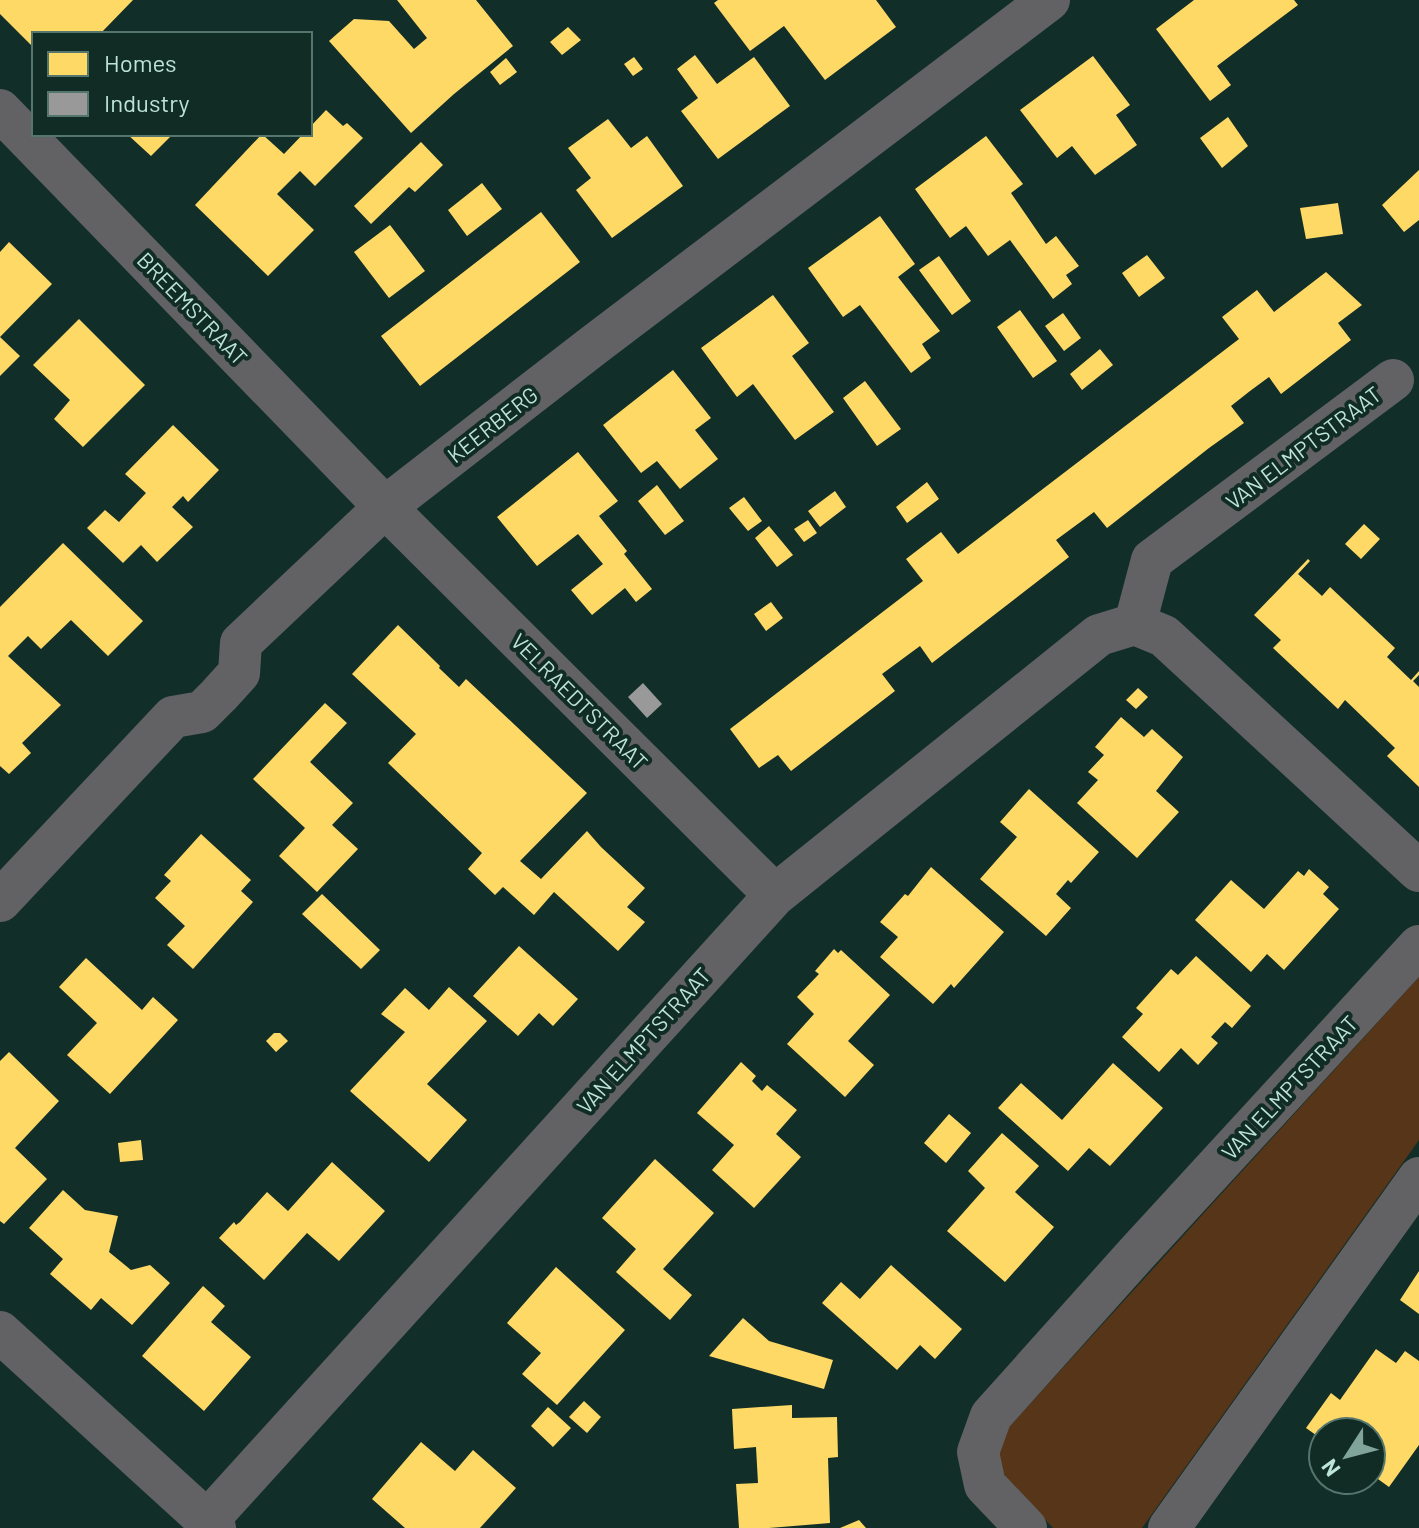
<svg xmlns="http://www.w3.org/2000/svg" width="1419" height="1528" viewBox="0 0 1419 1528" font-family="Barlow,sans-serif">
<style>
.green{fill:#573518}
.homes{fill:#ffd966}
.industry{fill:#999}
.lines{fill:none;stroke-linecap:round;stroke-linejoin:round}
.street{stroke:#626264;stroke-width:42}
.labels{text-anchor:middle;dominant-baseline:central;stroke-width:8;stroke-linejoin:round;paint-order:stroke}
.street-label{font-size:22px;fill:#bce4d7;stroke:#112c25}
</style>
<rect width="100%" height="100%" fill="#122e28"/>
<path class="green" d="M1419 977V1140L1142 1528H1053L1007 1479 997 1461 999 1438Z"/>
<path class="homes" d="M0 0H133L100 34H34V48L0 14Z
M397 0H476L513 46 454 94 411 133 329 41 354 19 389 21 414 49 427 38Z
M718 0H876L896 27 825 80 784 26 750 51 714 3Z
M1194 0H1294L1298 5 1217 66 1231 85 1210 101 1156 29Z
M568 27 581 40 562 55 550 42Z
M695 55 717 84 754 57 790 106 718 159 681 111 698 98 677 69Z
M1093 56 1130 105 1116 115 1137 145 1095 175 1072 146 1057 158 1020 110Z
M634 57 643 69 633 76 624 64Z
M506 58 517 72 500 85 490 72Z
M326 110 343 126 347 123 363 138 315 186 300 171 277 194 314 230 268 276 195 205 262 134 284 154 303 134H310V127Z
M1228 117 1248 146 1222 168 1200 138Z
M608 119 631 148 647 136 683 186 612 238 576 190 591 178 568 148Z
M127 134H173L151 156Z
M986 136 1023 184 1011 193 1046 244 1056 236 1079 266 1066 275 1072 284 1053 299 1010 240 988 256 966 226 950 238 915 189Z
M421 142 443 165 415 192 409 187 371 224 354 206Z
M1419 170V220L1404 232 1382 205Z
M482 183 502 209 467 236 448 210Z
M1338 203 1343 234 1306 239 1300 208Z
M541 212 580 262 420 386 381 336Z
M880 216 915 264 898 277 940 331 922 344 931 358 911 373 860 305 843 317 808 268Z
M390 225 425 271 389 298 354 252Z
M9 242 52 284 0 337 20 356 0 376V252Z
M1147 255 1165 278 1139 297 1122 273Z
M939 256 971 301 952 315 919 270Z
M1326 272 1362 305 1338 323 1351 340 1281 394 1269 377 1250 391 1231 406 1244 423 1209 448 1107 528 1094 512 1056 540 1069 557 932 663 920 646 882 674 895 691 791 771 778 755 759 768 730 729 923 581 906 559 941 532 958 554 1239 339 1222 317 1257 290 1274 312Z
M773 295 809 343 792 356 834 412 795 440 753 384 737 397 701 348Z
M1020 310 1057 361 1033 378 997 327Z
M1063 313 1081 338 1064 351 1045 326Z
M79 319 145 385 83 447 54 419 70 400 33 365Z
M1100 349 1113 365 1082 390 1070 374Z
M673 370 711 418 695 430 718 459 680 489 657 461 641 473 603 425Z
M865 381 901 429 877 446 843 398Z
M173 425 219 470 188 502 183 496 172 507 193 527 157 562 141 545 123 563 87 528 105 510 119 522 146 493 125 474Z
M578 452 618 501 599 516 627 551 624 554 652 589 636 602 625 588 592 615 571 590 603 564 578 534 537 566 497 517Z
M927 482 939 499 907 523 896 507Z
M657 485 684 521 665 535 638 501Z
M835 491 846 507 820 527 808 511Z
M744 497 762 521 748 531 729 508Z
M808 520 817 533 804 542 794 529Z
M1364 524 1380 539 1361 559 1345 544Z
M769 526 793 555 777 567 755 538Z
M63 543 143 621 108 656 71 620 41 649 28 636 8 656 61 705 22 743 31 753 9 774 0 766V607Z
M1308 559 1310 561 1298 574 1322 596 1330 587 1363 618 1395 648 1387 657 1411 680 1419 671V675L1413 681 1419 687V787L1387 756 1395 748 1345 700 1338 709 1305 678 1273 648 1281 640 1254 615Z
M771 602 783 618 766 631 754 614Z
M398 625 440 666 439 668 459 687 466 679 587 793 520 861 541 879 587 831 601 847 645 888 627 907 645 922 618 951 554 892 534 915 503 887 495 895 468 869 482 853 388 763 416 734 352 674Z
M1138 688 1148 697 1136 709 1126 700Z
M325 703 347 723 310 762 353 803 332 825 358 849 317 892 279 856 305 828 253 779Z
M1121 717 1144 737 1152 729 1183 757 1156 791 1179 812 1137 858 1077 803 1098 780 1088 772 1104 755 1095 747Z
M1029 789 1099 852 1071 883 1068 880 1056 894 1071 908 1046 936 980 879 1017 837 1000 822Z
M201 834 251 880 241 891 253 902 193 969 167 945 185 926 155 898 171 881 164 875Z
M931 867 1004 932 954 988 951 984 933 1004 880 957 898 937 880 922 905 894 908 896Z
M1309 869 1329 887 1323 894 1339 909 1284 970 1267 954 1251 972 1195 920 1231 880 1264 909 1298 871 1304 876Z
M322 894 380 950 361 969 302 914Z
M519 946 578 999 553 1026 539 1013 518 1036 473 996Z
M834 949 838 953 841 950 890 995 848 1041 874 1065 845 1097 787 1044 814 1014 797 997 819 974 815 971Z
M1196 956 1251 1006 1232 1028 1225 1022 1211 1037 1218 1043 1198 1065 1181 1048 1159 1072 1122 1037 1143 1014 1136 1008 1171 969 1178 975Z
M86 958 142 1010 153 997 178 1020 110 1094 67 1055 97 1023 59 987Z
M449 987 487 1021 427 1084 467 1120 429 1162 350 1091 405 1032 381 1014 405 988 429 1010Z
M274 1033H280L288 1041 276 1052 266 1041Z
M9 1052 59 1101 15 1148 47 1179 4 1224 0 1221V1061Z
M741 1062 756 1076 752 1081 762 1091 767 1085 797 1110 776 1134 801 1157 754 1208 712 1170 734 1145 697 1113Z
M1113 1063 1163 1108 1110 1166 1089 1148 1068 1171 998 1108 1021 1083 1062 1120Z
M949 1114 971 1133 946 1163 924 1143Z
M1002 1133 1039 1166 1015 1192 1054 1227 1005 1282 947 1231 985 1188 968 1171Z
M141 1140 143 1160 120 1162 118 1143Z
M655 1159 714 1213 663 1269 692 1295 670 1320 616 1272 636 1249 602 1218Z
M332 1162 385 1211 339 1261 307 1233 264 1280 219 1238 234 1222 236 1225 240 1222 267 1192 288 1211Z
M63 1190 85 1210 118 1216 109 1252 131 1270 150 1265 170 1283 132 1325 101 1298 91 1310 50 1274 63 1259 29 1228Z
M891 1265 962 1329 935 1359 920 1345 897 1370 822 1303 841 1282 860 1299Z
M556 1267 625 1330 557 1405 522 1374 541 1353 507 1323Z
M1419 1271V1314L1400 1300Z
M203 1286 225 1306 211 1322 251 1357 204 1411 142 1356Z
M743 1318 769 1341 833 1360 824 1389 709 1356Z
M1376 1349 1396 1363 1405 1351 1419 1361V1445L1389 1487 1371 1474V1432H1323V1440L1306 1428 1331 1393 1340 1400Z
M584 1401 601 1417 587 1433 569 1417Z
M792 1405V1418L837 1417 838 1457 828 1458 830 1523 769 1528H739L736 1484 758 1483 756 1447 734 1449 732 1409Z
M548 1407 571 1428 553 1447 531 1426Z
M421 1442 455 1471 473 1450 516 1488 480 1528H405L372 1499Z
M859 1520 866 1528H840Z"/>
<path class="industry" d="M643 683 662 704 647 718 628 697Z"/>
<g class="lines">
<path class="street" d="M0 110 385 507 775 895
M1135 624 1152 560 1393 380
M0 901 173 717 202 712 219 695 239 673 241 643 385 507 594 345 1049 0
M0 1332 215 1528
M207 1521 775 895 1099 635 1135 624 1164 636 1419 871
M1026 1528 985 1485 978 1452 991 1416 1137 1253 1419 946
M1169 1528 1419 1178"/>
</g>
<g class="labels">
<g class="street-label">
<text transform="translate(193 308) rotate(46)">BREEMSTRAAT</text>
<text transform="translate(492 424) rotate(-38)">KEERBERG</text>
<text transform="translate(1303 447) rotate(-37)">VAN ELMPTSTRAAT</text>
<text transform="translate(580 701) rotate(45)">VELRAEDTSTRAAT</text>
<text transform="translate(643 1040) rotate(-48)">VAN ELMPTSTRAAT</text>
<text transform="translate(1289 1087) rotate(-47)">VAN ELMPTSTRAAT</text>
</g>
</g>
<rect x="32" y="32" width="280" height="104" fill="#112c25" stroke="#55766c" stroke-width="2"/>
<rect x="48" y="52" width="40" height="24" fill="#ffd966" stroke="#55766c" stroke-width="2"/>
<text x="104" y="72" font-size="24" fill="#bce4d7">Homes</text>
<rect x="48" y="92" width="40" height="24" fill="#999999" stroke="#55766c" stroke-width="2"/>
<text x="104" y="112" font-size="24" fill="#bce4d7">Industry</text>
<g transform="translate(1347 1456) rotate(234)"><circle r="38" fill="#112c25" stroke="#55766c" stroke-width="2"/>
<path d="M0-6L14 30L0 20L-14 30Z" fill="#80a49a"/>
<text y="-12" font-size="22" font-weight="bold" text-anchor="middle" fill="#bce4d7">N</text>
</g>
</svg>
